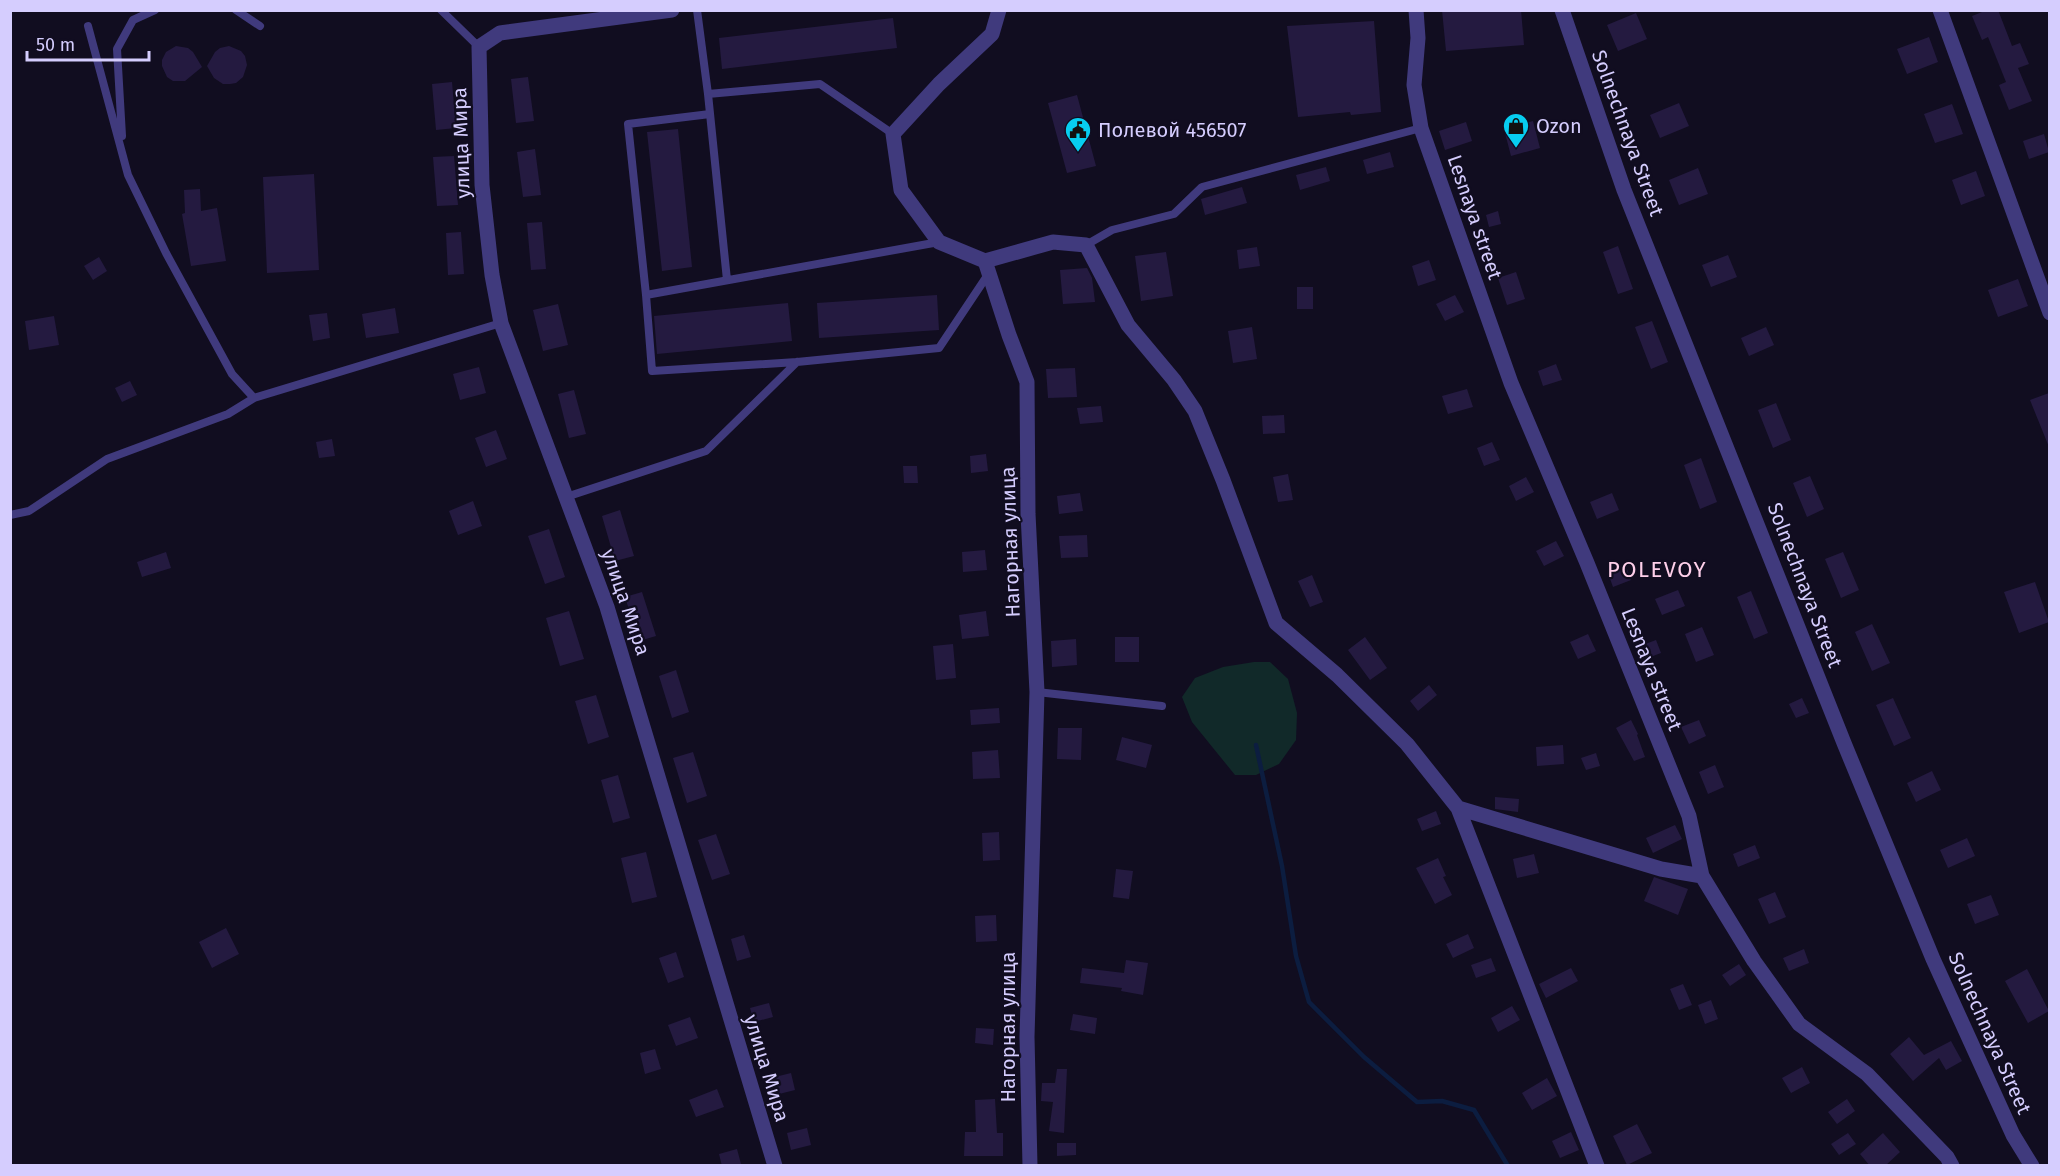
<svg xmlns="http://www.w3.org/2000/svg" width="2060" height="1176" viewBox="0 0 2060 1176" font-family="'Fira Sans',sans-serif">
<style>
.green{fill:#112929}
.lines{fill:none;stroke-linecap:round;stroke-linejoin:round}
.stream{stroke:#0c1d40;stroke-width:4.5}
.building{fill:#241a40}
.lane{stroke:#403a7d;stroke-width:8}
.street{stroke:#403a7d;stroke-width:15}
.labels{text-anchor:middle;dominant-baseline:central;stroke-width:4.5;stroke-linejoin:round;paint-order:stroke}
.poi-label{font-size:20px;fill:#d5cdfe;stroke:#110d20;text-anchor:start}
.street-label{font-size:20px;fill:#d5cdfe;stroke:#110d20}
.quarter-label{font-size:22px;letter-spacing:1.5px;fill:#fecfea;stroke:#110d20}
</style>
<rect width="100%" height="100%" fill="#110d20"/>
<path class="green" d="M1254 662H1270L1288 679 1297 713 1296 740 1279 764 1256 775H1235L1192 722 1182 697 1195 678 1223 667Z"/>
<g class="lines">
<path class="stream" d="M1256 745 1282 866 1296 956 1309 1002 1364 1057 1417 1102 1442 1101 1474 1110 1508 1166"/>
</g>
<path class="building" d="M1442 10H1521L1524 45 1446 51Z
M1987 10H1998L2012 46 2020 43 2029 64 2018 68 2032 101 2009 110 1999 85 2006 82 1988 37 1982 40 1972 16Z
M1636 13 1647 39 1618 51 1607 25Z
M893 18 897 48 722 69 719 38Z
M1374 21 1381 112 1351 115 1350 112 1298 117 1287 26Z
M1929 37 1938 62 1907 74 1897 49Z
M176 46 188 48 193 52 202 67 185 81H173L167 77 162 66V60L166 52Z
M229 46 241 51 245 56 247 65 243 77 236 83 230 84H223L214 78 207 66 215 52 220 48Z
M528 77 534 121 516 123 511 79Z
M452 82 456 128 436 130 432 84Z
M1077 95 1096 166 1067 173 1048 103Z
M1679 103 1689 126 1660 138 1650 115Z
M1952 104 1963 134 1935 143 1924 114Z
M1533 121 1540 148 1511 156 1504 129Z
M1466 122 1472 141 1445 150 1439 131Z
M678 129 692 267 662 271 647 132Z
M2044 134 2049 152 2029 159 2023 141Z
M535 149 541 195 523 197 517 152Z
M1390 152 1394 167 1367 174 1363 160Z
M454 156 458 205 437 206 433 157Z
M1326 167 1330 181 1300 190 1296 175Z
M1698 168 1708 194 1679 205 1669 180Z
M1976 171 1985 196 1961 205 1952 180Z
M314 174 319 270 267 273 263 177Z
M1242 187 1247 203 1205 215 1201 199Z
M200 189 201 211 217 208 226 261 191 266 182 214 185 213 184 190Z
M1498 211 1501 224 1489 227 1486 215Z
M542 222 546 269 531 270 527 223Z
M461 232 464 274 448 275 446 233Z
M1618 246 1633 289 1618 294 1603 252Z
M1257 247 1260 266 1239 269 1237 250Z
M1166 252 1173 296 1141 301 1135 256Z
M1728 255 1737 277 1711 287 1702 265Z
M99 257 107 271 93 280 84 266Z
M1429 260 1436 280 1418 286 1412 266Z
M1087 268 1092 278 1095 302 1063 304 1060 270Z
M1516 272 1525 299 1507 305 1498 278Z
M2018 279 2028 306 1998 317 1988 290Z
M1297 287H1313V309H1297Z
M937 295 939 330 819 338 817 303Z
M1455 295 1464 312 1445 321 1436 304Z
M788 303 792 341 657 354 654 316Z
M558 304 568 345 543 351 533 310Z
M395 308 399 333 366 338 362 314Z
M327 313 330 338 313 341 309 315Z
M54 316 59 345 29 350 25 321Z
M1652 321 1668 362 1651 369 1635 327Z
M1252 327 1257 359 1233 363 1228 331Z
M1766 327 1774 345 1749 356 1741 338Z
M1556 364 1562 380 1543 386 1538 371Z
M479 367 486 393 460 400 453 374Z
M1075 368 1077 397 1048 398 1046 369Z
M130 381 137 395 122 402 115 388Z
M1467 389 1473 407 1448 414 1442 396Z
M574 390 586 434 569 438 558 394Z
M2049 393V447L2030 400Z
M1776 403 1791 440 1773 448 1758 410Z
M1101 406 1103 422 1080 424 1077 408Z
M1284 415 1285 433 1263 434 1262 416Z
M496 430 507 459 486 467 475 438Z
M332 439 335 456 319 458 316 442Z
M1492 442 1500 460 1484 466 1477 448Z
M986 454 988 471 971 473 970 456Z
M1701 458 1717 502 1700 509 1684 465Z
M903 466H917L918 483H904Z
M1288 474 1293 500 1278 502 1273 477Z
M1810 476 1824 509 1807 517 1793 483Z
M1526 477 1534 492 1516 501 1509 486Z
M1080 493 1083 511 1059 514 1057 496Z
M1612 493 1619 510 1597 519 1590 502Z
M473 501 482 526 458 535 449 511Z
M620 510 634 556 615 561 602 516Z
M549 529 565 577 545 584 528 536Z
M1087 535 1088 557 1061 558 1059 536Z
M1556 541 1564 556 1544 566 1536 551Z
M985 550 987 570 963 572 962 552Z
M166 552 171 568 142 577 137 562Z
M1843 552 1859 590 1841 598 1825 559Z
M1626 566 1631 580 1613 587 1608 573Z
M1312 575 1323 602 1310 607 1298 581Z
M2035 582 2049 622 2019 633 2004 592Z
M1678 590 1685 606 1662 615 1655 599Z
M1751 591 1768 633 1754 639 1737 597Z
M642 592 656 636 639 641 625 597Z
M569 611 584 659 560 666 546 618Z
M986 611 989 636 962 639 959 615Z
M1872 624 1890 663 1872 671 1855 632Z
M1702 627 1714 655 1696 662 1685 634Z
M1588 634 1596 651 1578 659 1570 642Z
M1115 637H1139V662H1115Z
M1365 637 1387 668 1370 680 1348 650Z
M1076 639 1077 665 1052 667 1051 641Z
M1656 640 1661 653 1645 659 1640 646Z
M953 644 956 678 936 680 933 646Z
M676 670 689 712 672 718 659 676Z
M1429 685 1437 695 1418 711 1410 701Z
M596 695 609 737 588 744 575 701Z
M1802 698 1809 713 1796 718 1789 704Z
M1893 698 1911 738 1894 746 1876 705Z
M999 708 1000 723 971 725 970 710Z
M1631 720 1638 734 1637 735 1645 757 1634 761 1616 728Z
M1699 720 1706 736 1689 744 1681 727Z
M1058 728H1082L1081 760 1057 759Z
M1122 737 1152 745 1146 768 1116 760Z
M1563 745 1564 764 1537 766 1536 747Z
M998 750 1000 778 973 779 972 752Z
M693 752 707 796 687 803 673 758Z
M1596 753 1600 766 1586 770 1581 758Z
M1715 765 1724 787 1708 794 1699 772Z
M1932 771 1941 790 1916 802 1907 783Z
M618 775 630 818 613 823 601 780Z
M1495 797 1519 799 1518 812 1495 809Z
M1436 811 1441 824 1422 831 1417 819Z
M1675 825 1682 839 1653 853 1646 838Z
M999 832 1000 860 983 861 982 833Z
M716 834 730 874 712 880 698 840Z
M1967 838 1975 856 1948 868 1940 850Z
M1755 845 1760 858 1738 867 1733 854Z
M646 852 657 897 632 903 621 858Z
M1534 854 1539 873 1517 878 1513 859Z
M1438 858 1446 876 1443 877 1452 895 1435 904 1416 868Z
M1116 869 1133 871 1129 899 1113 897Z
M1654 877 1688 889 1678 915 1644 901Z
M1775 892 1786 917 1769 924 1758 899Z
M1991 895 1999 915 1975 924 1967 904Z
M996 915 997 941 976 942 975 916Z
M226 928 239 954 212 968 199 942Z
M1468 934 1474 948 1453 958 1446 944Z
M744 935 751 957 737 961 731 939Z
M1804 949 1809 963 1789 971 1783 958Z
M676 952 684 977 668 983 659 958Z
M1491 958 1496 971 1476 978 1471 965Z
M1126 960 1148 963 1143 995 1121 991 1122 988 1080 983 1082 968 1124 973Z
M1739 964 1746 975 1730 986 1722 975Z
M1571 968 1578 981 1546 998 1539 984Z
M2027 969 2049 1011 2028 1023 2005 981Z
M1683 984 1692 1005 1679 1010 1670 989Z
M1711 1000 1718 1019 1705 1024 1698 1005Z
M769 1003 773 1017 754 1022 750 1008Z
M1512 1006 1520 1020 1498 1032 1491 1018Z
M1073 1014 1097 1018 1095 1034 1070 1030Z
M690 1017 698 1038 676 1046 668 1025Z
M976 1028 994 1029 993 1045 975 1043Z
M1909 1037 1924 1055 1951 1041 1962 1061 1946 1070 1939 1058 1913 1081 1890 1054Z
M655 1049 661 1069 645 1074 640 1053Z
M1802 1067 1810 1083 1791 1093 1782 1078Z
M1057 1069H1067L1064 1133 1049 1131 1053 1102 1041 1101 1042 1083H1055Z
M791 1073 795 1090 775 1095 771 1078Z
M1547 1078 1557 1096 1532 1110 1522 1093Z
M717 1089 724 1107 696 1117 689 1100Z
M995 1099 997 1133H1003V1156H964L965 1132H976L975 1100Z
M1847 1099 1855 1111 1837 1124 1828 1112Z
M1637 1124 1652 1153 1627 1165 1613 1136Z
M807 1128 811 1145 791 1150 787 1133Z
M1571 1132 1579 1150 1560 1158 1552 1141Z
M1848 1133 1856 1144 1839 1155 1831 1144Z
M1883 1133 1900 1152 1885 1166H1870L1860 1154Z
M1057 1143H1076V1155L1057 1156Z
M737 1149 741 1164 722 1166 719 1154Z"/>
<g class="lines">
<path class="lane" d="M236 10 260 26
M441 10 479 47
M697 10 708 94 727 280
M88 26 128 175 166 253 232 374 254 398
M708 94 820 84 893 134
M122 136 117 49 133 20 155 10
M939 242 646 295 652 371 797 362 939 348 989 273
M1086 245 1112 230 1174 214 1202 187 1421 128
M646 295 628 124 710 114
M566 497 706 451 797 362
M10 515 29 511 107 459 228 414 254 398 501 323
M1037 692 1162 706"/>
<path class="street" d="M672 10 500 33 479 47 482 185 492 275 501 323 607 607 775 1166
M999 10 992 34 939 84 893 134 901 190 939 242 985 261 1009 335 1027 382 1028 514 1037 692 1027 1037 1030 1166
M1416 10 1418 38 1414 85 1421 128 1511 383 1587 563 1689 816 1702 876 1754 961 1799 1024 1867 1074 1947 1157 1952 1166
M1562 10 1624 190 1844 743 1933 959 2013 1135 2032 1166
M1940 10 2050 313
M985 261 1053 242 1086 245 1128 325 1174 380 1195 411 1223 480 1276 623 1337 675 1407 744 1458 808 1597 1166
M1458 808 1661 869 1702 876"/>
</g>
<defs>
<g id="shop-pin" transform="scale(1.35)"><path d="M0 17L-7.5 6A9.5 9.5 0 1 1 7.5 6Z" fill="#07cdf0" stroke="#110d20"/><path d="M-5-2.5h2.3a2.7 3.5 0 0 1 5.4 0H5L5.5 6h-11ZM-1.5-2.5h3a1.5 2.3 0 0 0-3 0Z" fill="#111"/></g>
<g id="civic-pin" transform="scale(1.35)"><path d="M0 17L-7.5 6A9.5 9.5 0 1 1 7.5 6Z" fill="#07cdf0" stroke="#110d20"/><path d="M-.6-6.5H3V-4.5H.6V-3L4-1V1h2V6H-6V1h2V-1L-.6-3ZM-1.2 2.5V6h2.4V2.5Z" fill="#111"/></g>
</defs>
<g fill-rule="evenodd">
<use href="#shop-pin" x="1516" y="126"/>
<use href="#civic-pin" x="1078" y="130"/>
</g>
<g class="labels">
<g class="poi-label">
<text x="1536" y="126">Ozon</text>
<text x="1098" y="130">Полевой 456507</text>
</g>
<g class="street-label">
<text transform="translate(1628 133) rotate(70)">Solnechnaya Street</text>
<text transform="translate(461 143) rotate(-92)">улица Мира</text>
<text transform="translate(1475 217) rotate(71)">Lesnaya street</text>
<text transform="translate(1010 542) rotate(-92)">Нагорная улица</text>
<text transform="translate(1805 585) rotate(69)">Solnechnaya Street</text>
<text transform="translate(626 602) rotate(71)">улица Мира</text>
<text transform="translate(1652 669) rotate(68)">Lesnaya street</text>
<text transform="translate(1008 1027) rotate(-90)">Нагорная улица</text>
<text transform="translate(1990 1033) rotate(66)">Solnechnaya Street</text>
<text transform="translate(767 1068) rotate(73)">улица Мира</text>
</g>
<g class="quarter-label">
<text x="1657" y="569">POLEVOY</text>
</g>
</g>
<rect width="2060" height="1176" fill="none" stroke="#d5cdfe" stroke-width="24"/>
<path d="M27 51v9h122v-9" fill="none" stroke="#d5cdfe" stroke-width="3"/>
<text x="36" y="51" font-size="18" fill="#d5cdfe" stroke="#110d20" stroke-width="4.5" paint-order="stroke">50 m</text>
</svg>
